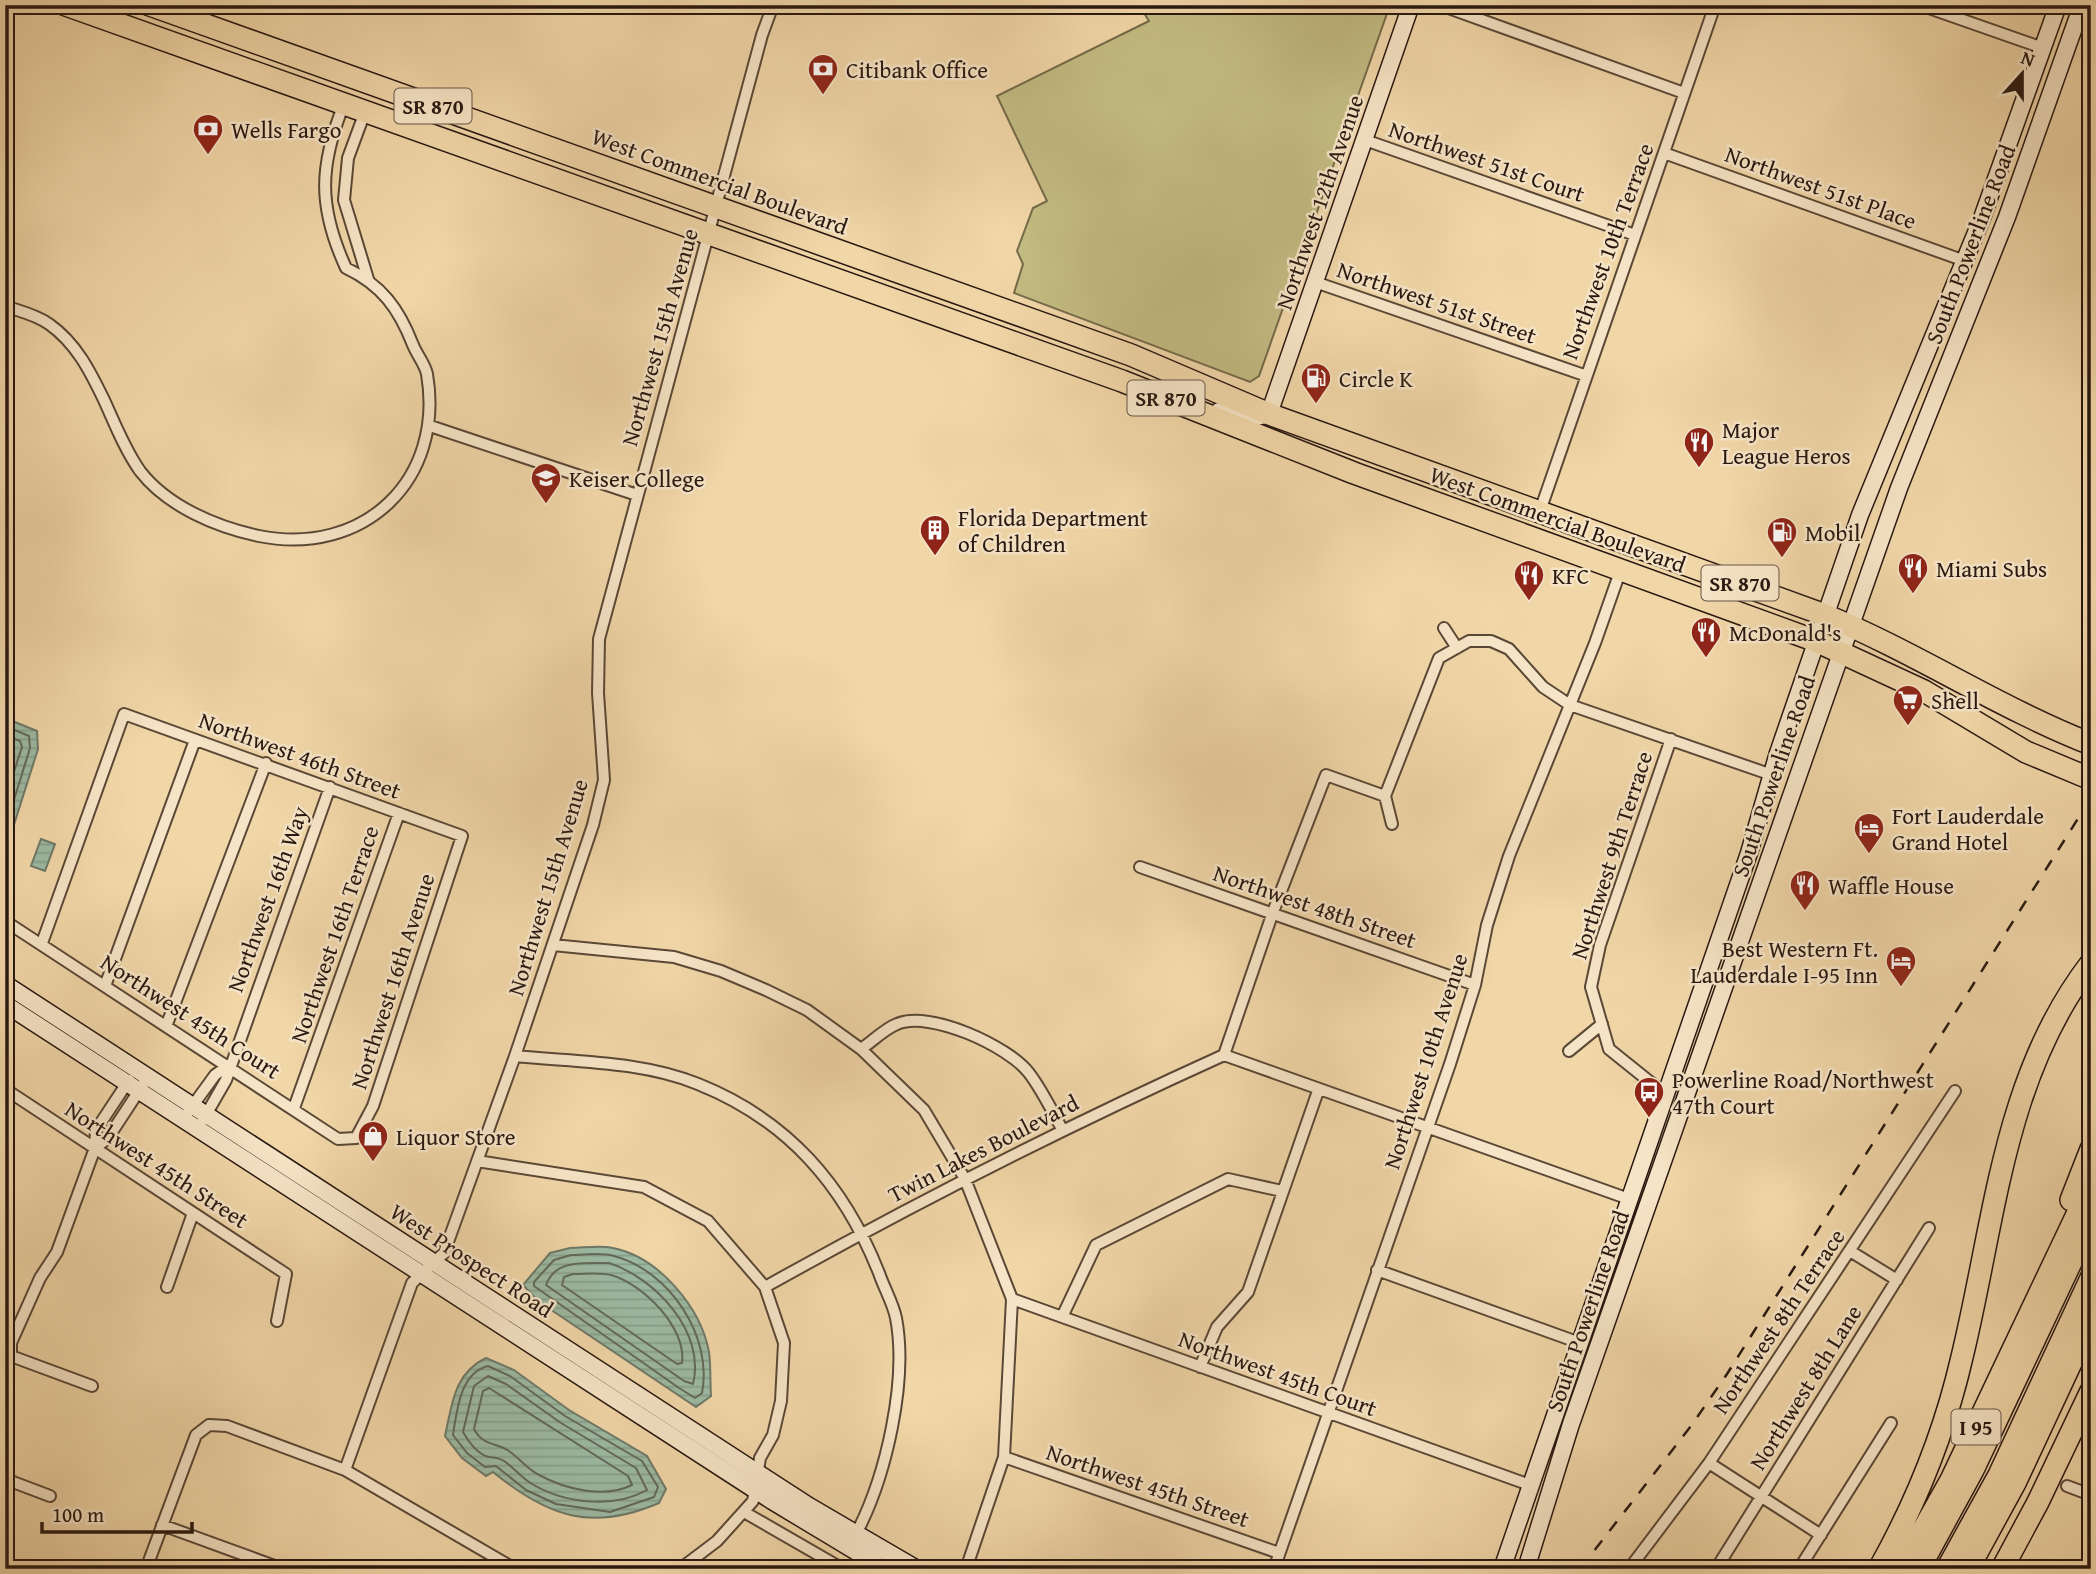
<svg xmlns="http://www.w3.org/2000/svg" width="2096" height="1574" viewBox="0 0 2096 1574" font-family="'Gentium Book Plus',serif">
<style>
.green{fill:#c2bb82;stroke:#756a49;stroke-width:2}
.water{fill:url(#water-rules);stroke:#6e7968;stroke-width:2}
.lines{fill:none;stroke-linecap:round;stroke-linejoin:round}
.shore{stroke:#62695a;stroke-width:2}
.street-casing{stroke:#5a4836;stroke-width:14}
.secondary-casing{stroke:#281810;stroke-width:19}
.highway-casing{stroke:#281810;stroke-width:24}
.street{stroke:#f6e4c6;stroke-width:10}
.secondary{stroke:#f6e4c6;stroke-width:16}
.highway{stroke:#f1d6a8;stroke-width:21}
.rail{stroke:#281810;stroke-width:2.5;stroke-dasharray:12 12;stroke-linecap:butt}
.labels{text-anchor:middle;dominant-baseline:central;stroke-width:5;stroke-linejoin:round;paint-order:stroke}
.shield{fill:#f6e4c6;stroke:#665547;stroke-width:2}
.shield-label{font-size:21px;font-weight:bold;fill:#281810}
.poi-label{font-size:23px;fill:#281810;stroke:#f6e4c6;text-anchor:start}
.street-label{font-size:23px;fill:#281810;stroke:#f6e4c6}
</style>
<defs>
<pattern id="water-rules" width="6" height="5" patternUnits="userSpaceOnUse" patternTransform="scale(1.75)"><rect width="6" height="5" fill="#9cbaa3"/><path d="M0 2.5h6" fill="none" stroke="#869f8b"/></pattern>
</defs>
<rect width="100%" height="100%" fill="#f1d6a8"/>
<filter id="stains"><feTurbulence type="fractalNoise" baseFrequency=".00286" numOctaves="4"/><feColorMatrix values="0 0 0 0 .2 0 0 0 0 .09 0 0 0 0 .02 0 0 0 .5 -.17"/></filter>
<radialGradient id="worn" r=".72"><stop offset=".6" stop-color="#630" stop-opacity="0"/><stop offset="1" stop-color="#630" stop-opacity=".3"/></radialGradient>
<path class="green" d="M1139 5H1390L1259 376 1250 382 1014 293 1023 264 1017 251 1033 208 1047 201 997 96 1149 21Z"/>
<path class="water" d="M5 718 37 731 38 749 5 853Z
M41 839 55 844 45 871 31 866Z
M570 1248C583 1248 600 1245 613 1248 659 1257 701 1308 709 1352 711 1366 710 1382 711 1396L696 1407 538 1301 523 1285 550 1253Z
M486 1358 514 1370 569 1410 647 1456 666 1489 659 1503C592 1532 548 1517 493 1472L486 1476 462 1458 445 1436C452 1404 454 1373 486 1358Z"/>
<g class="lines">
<path class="shore" d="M5 726 29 736 30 748 5 829
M5 735 20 741 22 747 5 799
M571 1255C584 1255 601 1252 614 1256 670 1271 713 1337 702 1393L695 1398 679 1388 534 1286V1282L554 1260Z
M609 1263C655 1278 706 1332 693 1384L684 1381 546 1285C556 1258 585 1264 609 1263Z
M573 1274C585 1274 600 1272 611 1275 643 1284 687 1328 682 1363L677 1364 562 1285 564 1277Z
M488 1366 510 1376 565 1416 642 1461 658 1487 654 1497 610 1512 556 1504 526 1490 496 1466 485 1467 467 1453 453 1435C457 1410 460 1373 488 1366Z
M488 1376 506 1384 561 1423 636 1468 647 1490C613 1509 563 1504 529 1482 520 1476 513 1467 504 1461 498 1457 495 1458 489 1457 478 1455 468 1441 463 1432L474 1386Z
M489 1388 628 1476 632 1485C604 1499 565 1489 539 1475 527 1469 519 1458 509 1451 495 1442 483 1446 474 1429L483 1391Z"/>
<g class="street-casing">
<path id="street" d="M1440 5 1684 93
M1920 5 2043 48
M365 112 348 158 344 200 368 279
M1365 140 1635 235
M1664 153 1965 261
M1315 282 1584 375
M5 306C19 311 37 315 49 324 76 343 90 371 104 400 115 424 125 450 140 471 167 506 216 527 259 536 364 557 445 480 427 374 425 364 417 355 413 345 399 309 382 285 346 268 318 207 319 166 344 104
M430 426 637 495
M1540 511 1715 5
M1444 628 1457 648
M1392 824 1385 796 1439 658 1469 641H1491L1509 649 1543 687 1570 705 1772 775
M1140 867 1475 985
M5 921 338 1139 356 1138 373 1106 462 836 124 714 42 943
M553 945 674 957 721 971 766 990 807 1010 861 1049 924 1110 965 1179 1012 1299 1004 1457 966 1569
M105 986 195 740
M167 1024 266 763
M861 1049C872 1042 884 1029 897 1024 930 1010 1008 1046 1029 1073 1042 1090 1052 1111 1062 1129
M1569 1051 1602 1024
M1224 1055 1629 1199
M1224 1055 1273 912 1326 775 1385 796
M515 1056C575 1062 642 1061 698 1084 788 1120 844 1185 879 1273 884 1288 893 1303 896 1318 908 1381 886 1477 856 1534
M5 1089 286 1274 277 1321
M1665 1094 1609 1049 1591 987 1600 945 1671 739
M294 1108 399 813
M183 1119 215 1075 229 1065
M203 1120 226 1080 330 787
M95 1148 108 1138 148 1077
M477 1161 644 1187 708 1221 765 1287 784 1343 781 1401 773 1435 760 1458 753 1501 717 1541 680 1569
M1850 1251 1897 1280
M1377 1270 1580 1343
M167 1287 193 1213
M765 1287C915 1203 1067 1126 1224 1055
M1012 1299 1530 1485
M1062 1317 1096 1245 1228 1179 1282 1191
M11 1356 92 1386
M1200 1367 1217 1327 1248 1292 1318 1091
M5 1370 11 1356V1343L40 1278 57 1252 95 1148 96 1130 129 1080
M1004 1457 1279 1553
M1709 1463 1821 1535
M345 1470 412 1283 444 1253 515 1056 593 825 604 780 598 693 599 639 762 35 773 5
M5 1479 50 1496
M2067 1486 2091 1495
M744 1512 843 1569
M162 1525 283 1569
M146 1569 196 1435 209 1425 227 1426 345 1470 515 1569
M1274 1569 1450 1064 1475 985 1487 925 1509 856 1595 643 1621 569
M1629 1569 1709 1463 1955 1091
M1716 1569 1929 1228
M1799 1569 1891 1423"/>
</g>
<g class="secondary-casing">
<path id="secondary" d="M1219 411 1257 417 1269 414 1411 5
M5 984 809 1506 917 1569
M5 1004 772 1501 885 1569
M1502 1569 1749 853 1778 753 1860 515 1982 218 2058 5
M1526 1569 1571 1424 1899 488 2007 217 2082 5"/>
</g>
<g class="highway-casing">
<path id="highway" d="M66 5 1122 381 1354 473 1816 641 1924 691 2026 752 2091 779
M150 5 1131 355 1269 414 1825 615C1917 653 1999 708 2091 744
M2071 1200 2091 1149
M1879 1569C1916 1503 1945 1431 1962 1357 1995 1222 2003 1077 2091 963
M1901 1569 1951 1480 2091 1185
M1919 1569 1973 1470 2091 1220
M1947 1569 1999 1475 2091 1278
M1968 1569 2015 1483 2091 1320
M2002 1569 2038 1502 2091 1391"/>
</g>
<use href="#street" class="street"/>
<use href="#secondary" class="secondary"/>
<use href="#highway" class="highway"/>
<path class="rail" d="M1580 1569 1691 1426 1727 1374 2091 798"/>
</g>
<defs>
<g id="bank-pin" transform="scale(1.575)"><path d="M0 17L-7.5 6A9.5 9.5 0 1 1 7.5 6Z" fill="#8f2418" stroke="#f6e4c6"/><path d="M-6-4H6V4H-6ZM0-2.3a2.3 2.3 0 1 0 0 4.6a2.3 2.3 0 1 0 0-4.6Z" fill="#fff"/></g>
<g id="fuel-pin" transform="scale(1.575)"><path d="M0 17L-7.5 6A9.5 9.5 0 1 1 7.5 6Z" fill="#8f2418" stroke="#f6e4c6"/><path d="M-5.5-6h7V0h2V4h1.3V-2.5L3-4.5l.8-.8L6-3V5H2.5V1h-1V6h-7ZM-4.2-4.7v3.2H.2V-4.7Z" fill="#fff"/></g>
<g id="restaurant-pin" transform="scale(1.575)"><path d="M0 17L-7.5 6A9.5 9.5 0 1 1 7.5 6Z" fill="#8f2418" stroke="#f6e4c6"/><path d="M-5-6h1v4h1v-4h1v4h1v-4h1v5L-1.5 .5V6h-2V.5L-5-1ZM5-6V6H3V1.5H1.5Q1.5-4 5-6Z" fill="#fff"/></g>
<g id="university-pin" transform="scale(1.575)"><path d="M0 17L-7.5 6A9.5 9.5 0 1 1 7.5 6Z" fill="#8f2418" stroke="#f6e4c6"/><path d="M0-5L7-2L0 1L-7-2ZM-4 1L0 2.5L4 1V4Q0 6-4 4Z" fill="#fff"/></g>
<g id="building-pin" transform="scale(1.575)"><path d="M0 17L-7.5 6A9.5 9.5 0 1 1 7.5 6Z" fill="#8f2418" stroke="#f6e4c6"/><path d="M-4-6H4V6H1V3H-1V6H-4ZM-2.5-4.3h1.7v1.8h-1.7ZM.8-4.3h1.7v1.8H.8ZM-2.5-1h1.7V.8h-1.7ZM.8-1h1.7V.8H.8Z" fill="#fff"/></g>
<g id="supermarket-pin" transform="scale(1.575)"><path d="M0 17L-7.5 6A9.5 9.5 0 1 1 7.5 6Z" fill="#8f2418" stroke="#f6e4c6"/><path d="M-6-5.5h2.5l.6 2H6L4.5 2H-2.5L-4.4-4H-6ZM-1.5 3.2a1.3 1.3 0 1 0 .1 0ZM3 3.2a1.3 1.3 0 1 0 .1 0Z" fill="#fff"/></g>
<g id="hotel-pin" transform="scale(1.575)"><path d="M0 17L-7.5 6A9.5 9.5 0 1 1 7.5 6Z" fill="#8f2418" stroke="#f6e4c6"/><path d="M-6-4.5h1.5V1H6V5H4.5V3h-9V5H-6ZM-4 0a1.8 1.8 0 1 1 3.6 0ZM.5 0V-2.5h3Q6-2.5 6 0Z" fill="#fff"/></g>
<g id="bus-pin" transform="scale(1.575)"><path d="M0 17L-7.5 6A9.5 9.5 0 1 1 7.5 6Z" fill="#8f2418" stroke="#f6e4c6"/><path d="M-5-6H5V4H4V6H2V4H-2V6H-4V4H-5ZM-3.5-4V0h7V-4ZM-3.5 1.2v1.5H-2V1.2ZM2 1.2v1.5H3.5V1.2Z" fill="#fff"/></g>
<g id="shop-pin" transform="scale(1.575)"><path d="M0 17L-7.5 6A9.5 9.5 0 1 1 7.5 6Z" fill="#8f2418" stroke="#f6e4c6"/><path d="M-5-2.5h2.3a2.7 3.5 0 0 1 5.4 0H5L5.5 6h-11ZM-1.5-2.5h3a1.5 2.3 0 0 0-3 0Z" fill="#fff"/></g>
</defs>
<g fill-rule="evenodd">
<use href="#bank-pin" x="823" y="69"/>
<use href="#bank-pin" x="208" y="129"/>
<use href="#fuel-pin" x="1316" y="378"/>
<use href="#restaurant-pin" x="1699" y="442"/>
<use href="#university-pin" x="546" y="478"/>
<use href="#building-pin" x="935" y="530"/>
<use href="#fuel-pin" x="1782" y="532"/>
<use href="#restaurant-pin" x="1913" y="568"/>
<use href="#restaurant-pin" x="1529" y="575"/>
<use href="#restaurant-pin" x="1706" y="632"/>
<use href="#supermarket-pin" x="1908" y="700"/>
<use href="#hotel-pin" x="1869" y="828"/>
<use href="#restaurant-pin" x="1805" y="885"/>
<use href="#hotel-pin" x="1901" y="961"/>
<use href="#bus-pin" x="1649" y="1092"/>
<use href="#shop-pin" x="373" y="1136"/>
</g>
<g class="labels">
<g class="shield">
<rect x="394.5" y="88.5" width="77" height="35" rx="5"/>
<rect x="1127.5" y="380.5" width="77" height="35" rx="5"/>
<rect x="1701.5" y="565.5" width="77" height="35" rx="5"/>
<rect x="1951.5" y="1409.5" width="49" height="35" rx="5"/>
</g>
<g class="shield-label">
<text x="433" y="106">SR 870</text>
<text x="1166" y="398">SR 870</text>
<text x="1740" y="583">SR 870</text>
<text x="1976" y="1427">I 95</text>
</g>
<g class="poi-label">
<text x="846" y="69">Citibank Office</text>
<text x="231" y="129">Wells Fargo</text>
<text x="1339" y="378">Circle K</text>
<text x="1722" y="429">Major<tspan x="1722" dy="26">League Heros</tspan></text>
<text x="569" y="478">Keiser College</text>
<text x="958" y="517">Florida Department<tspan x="958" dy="26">of Children</tspan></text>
<text x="1805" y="532">Mobil</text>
<text x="1936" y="568">Miami Subs</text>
<text x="1552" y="575">KFC</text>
<text x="1729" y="632">McDonald's</text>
<text x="1931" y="700">Shell</text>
<text x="1892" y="815">Fort Lauderdale<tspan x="1892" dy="26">Grand Hotel</tspan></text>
<text x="1828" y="885">Waffle House</text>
<text x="1878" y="948" text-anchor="end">Best Western Ft.<tspan x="1878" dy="26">Lauderdale I-95 Inn</tspan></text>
<text x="1672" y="1079">Powerline Road/Northwest<tspan x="1672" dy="26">47th Court</tspan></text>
<text x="396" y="1136">Liquor Store</text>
</g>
<g class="street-label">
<text transform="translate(1487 161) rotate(19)">Northwest 51st Court</text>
<text transform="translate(720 181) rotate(20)">West Commercial Boulevard</text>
<text transform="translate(1821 187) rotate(20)">Northwest 51st Place</text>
<text transform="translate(1319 202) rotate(-71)">Northwest 12th Avenue</text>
<text transform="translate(1970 244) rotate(-69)">South Powerline Road</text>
<text transform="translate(1607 251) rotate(-70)">Northwest 10th Terrace</text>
<text transform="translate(1437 302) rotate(19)">Northwest 51st Street</text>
<text transform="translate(659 337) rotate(-74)">Northwest 15th Avenue</text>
<text transform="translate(1558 519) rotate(20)">West Commercial Boulevard</text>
<text transform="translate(300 755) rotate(20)">Northwest 46th Street</text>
<text transform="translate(1773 776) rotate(-71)">South Powerline Road</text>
<text transform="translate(1611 855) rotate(-72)">Northwest 9th Terrace</text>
<text transform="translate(547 887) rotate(-73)">Northwest 15th Avenue</text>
<text transform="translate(267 899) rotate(-70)">Northwest 16th Way</text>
<text transform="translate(1315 906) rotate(19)">Northwest 48th Street</text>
<text transform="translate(334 934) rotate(-71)">Northwest 16th Terrace</text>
<text transform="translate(392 981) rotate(-72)">Northwest 16th Avenue</text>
<text transform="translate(191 1016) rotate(33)">Northwest 45th Court</text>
<text transform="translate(1425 1061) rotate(-72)">Northwest 10th Avenue</text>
<text transform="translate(983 1148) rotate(-27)">Twin Lakes Boulevard</text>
<text transform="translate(157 1164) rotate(33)">Northwest 45th Street</text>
<text transform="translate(472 1260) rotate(33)">West Prospect Road</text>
<text transform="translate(1587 1311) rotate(-71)">South Powerline Road</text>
<text transform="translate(1778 1321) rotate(-56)">Northwest 8th Terrace</text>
<text transform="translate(1278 1373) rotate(20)">Northwest 45th Court</text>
<text transform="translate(1805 1387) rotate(-58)">Northwest 8th Lane</text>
<text transform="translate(1148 1485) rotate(19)">Northwest 45th Street</text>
</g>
</g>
<rect width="2096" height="1574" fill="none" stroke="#f1d6a8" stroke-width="28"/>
<rect x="7" y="7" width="2082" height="1560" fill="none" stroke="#281810" stroke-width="3.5"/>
<rect x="14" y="14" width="2068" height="1546" fill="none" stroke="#281810" stroke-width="2"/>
<g transform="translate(2022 74) rotate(21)" stroke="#f6e4c6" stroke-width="5" paint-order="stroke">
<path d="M0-5L12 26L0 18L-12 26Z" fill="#281810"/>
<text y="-10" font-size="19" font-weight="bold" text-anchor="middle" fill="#281810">N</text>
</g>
<path d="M42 1522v10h150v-10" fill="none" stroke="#281810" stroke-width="3.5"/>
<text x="52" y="1522" font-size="21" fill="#281810" stroke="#f6e4c6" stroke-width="5" paint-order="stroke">100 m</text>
<rect width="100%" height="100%" filter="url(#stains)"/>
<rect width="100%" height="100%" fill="url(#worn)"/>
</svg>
